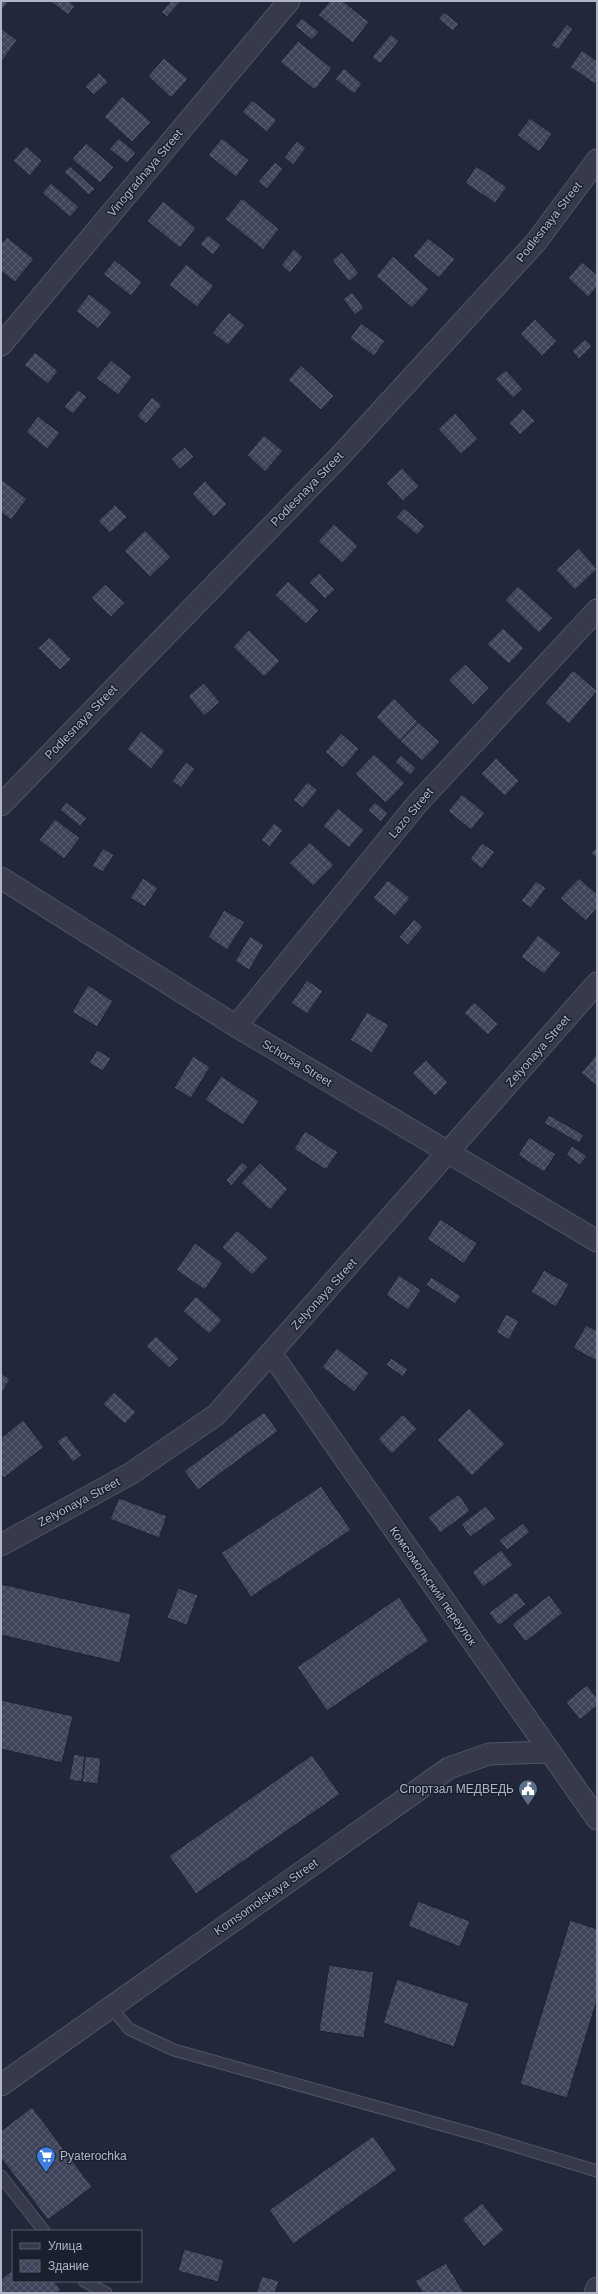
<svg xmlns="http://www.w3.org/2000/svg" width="598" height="2294" viewBox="0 0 598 2294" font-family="Arial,sans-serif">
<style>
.building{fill:url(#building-cross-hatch);stroke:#1d2231}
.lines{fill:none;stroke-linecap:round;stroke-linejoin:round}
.service-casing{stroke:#515565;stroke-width:13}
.minor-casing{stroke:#515565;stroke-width:23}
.service{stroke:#363a4a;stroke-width:11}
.minor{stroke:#363a4a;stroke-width:21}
.labels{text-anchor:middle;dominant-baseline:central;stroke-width:3;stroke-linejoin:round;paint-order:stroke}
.street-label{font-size:12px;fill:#b1b5c6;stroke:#1b202f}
.poi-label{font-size:12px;fill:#b1b5c6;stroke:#1b202f;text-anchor:end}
</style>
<defs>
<pattern id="building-cross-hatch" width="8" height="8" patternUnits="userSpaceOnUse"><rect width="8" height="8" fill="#3e445a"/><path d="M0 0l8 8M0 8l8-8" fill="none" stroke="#585d70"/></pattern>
</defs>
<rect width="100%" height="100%" fill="#22283a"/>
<path class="building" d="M1 1H9L1 11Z
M50 1H68L75 6 68 15Z
M171 1H181L167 17 161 12Z
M330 1H343L369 22 353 43 318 15Z
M444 12 459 24 453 31 438 19Z
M302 18 319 32 312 40 295 26Z
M567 24 573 29 558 50 551 45Z
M1 28 17 40 1 63Z
M391 34 399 41 380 64 372 57Z
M298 41 332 68 315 90 280 62Z
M582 50 597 61V80L595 84 570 67Z
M164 58 188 79 171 98 148 76Z
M344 68 362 84 354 94 335 79Z
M99 73 108 82 94 95 85 86Z
M122 96 151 122 132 142 104 117Z
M252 100 277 120 267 132 242 112Z
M530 118 552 134 539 152 517 135Z
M119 138 136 153 127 163 109 149Z
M222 138 249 160 236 177 208 155Z
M297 141 306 148 293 165 284 157Z
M86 143 114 167 100 183 72 159Z
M26 146 42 161 30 176 13 161Z
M275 162 283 169 267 189 258 182Z
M70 166 95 189 89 195 64 172Z
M476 166 507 187 495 203 465 183Z
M51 183 79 207 70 217 42 193Z
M242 198 279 229 263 250 225 219Z
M163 201 196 228 180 248 147 221Z
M208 235 221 245 213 255 200 244Z
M7 237 34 259 15 282 1 271V244Z
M428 238 455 259 439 278 413 256Z
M294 249 303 257 290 273 281 265Z
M342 252 359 273 349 282 332 260Z
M393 256 429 289 412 308 376 276Z
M115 260 142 282 131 296 103 274Z
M582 262 597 275V287L588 297 568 278Z
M186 264 214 286 197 307 169 285Z
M352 292 364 308 355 315 343 299Z
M89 294 112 312 98 329 76 311Z
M229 312 245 325 228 345 212 333Z
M535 319 557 341 542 356 520 334Z
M361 323 385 341 374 356 350 338Z
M585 339 592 346 579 359 572 351Z
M35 352 58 371 48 384 24 365Z
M111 360 132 377 118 395 96 378Z
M301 365 334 396 321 410 288 380Z
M506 370 523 389 513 398 495 379Z
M78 390 87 397 73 414 64 407Z
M152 397 162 405 146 424 137 416Z
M523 409 535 421 520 435 509 423Z
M455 413 478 439 461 454 438 429Z
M38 416 60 433 47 449 26 432Z
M264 435 283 451 265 472 247 455Z
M185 447 194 457 180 469 171 459Z
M402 468 419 486 403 501 386 483Z
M1 479 27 499 11 520 1 512Z
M205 481 227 504 214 517 192 494Z
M115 505 127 517 110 533 98 521Z
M404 508 425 526 417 535 396 517Z
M334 524 358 546 342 563 318 541Z
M145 530 171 557 150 577 124 551Z
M579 548 597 569 575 590 556 570Z
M319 573 335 590 325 599 309 582Z
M288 581 319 610 306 624 275 595Z
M105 584 125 603 111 617 91 598Z
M518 586 553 618 539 633 505 600Z
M503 628 524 648 509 664 487 644Z
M249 630 280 661 264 677 233 647Z
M50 637 71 659 60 670 38 648Z
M465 664 489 688 473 705 448 680Z
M573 670 597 691 569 724 545 703Z
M204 683 220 702 204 716 188 696Z
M394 698 418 722 400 741 376 717Z
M418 722 440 742 422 761 400 741Z
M141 731 165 751 151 769 127 749Z
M341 733 359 749 343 768 325 752Z
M374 754 405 783 386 803 355 774Z
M401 755 416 768 410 775 395 762Z
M496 758 519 781 505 796 481 774Z
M186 762 195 769 181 788 172 781Z
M307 782 318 790 303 808 293 800Z
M462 794 485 813 471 830 448 811Z
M66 802 87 818 80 826 60 810Z
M375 802 388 813 381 822 368 810Z
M338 808 364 830 349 848 323 826Z
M55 819 80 838 64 859 39 840Z
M274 823 283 830 270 847 261 840Z
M310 842 334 865 313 886 289 863Z
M482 843 495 852 482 869 470 859Z
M597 847V858L591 853Z
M103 848 114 855 103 872 92 866Z
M143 878 158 888 145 907 130 898Z
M579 878 597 894V908L586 921 560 898Z
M388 880 410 898 395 916 373 898Z
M536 881 546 888 531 908 521 901Z
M224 910 245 922 227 950 208 937Z
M414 919 423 927 408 945 399 937Z
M538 935 561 953 544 974 521 957Z
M250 936 264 945 249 970 235 961Z
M307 980 323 991 307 1014 291 1003Z
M88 985 113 1001 97 1027 72 1012Z
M474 1002 498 1024 488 1035 464 1013Z
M367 1012 389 1025 372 1053 350 1040Z
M97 1050 111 1058 103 1071 89 1063Z
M597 1054V1086L581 1073Z
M193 1056 210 1067 191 1098 174 1088Z
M426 1060 448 1082 435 1096 412 1073Z
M221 1076 259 1101 243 1125 205 1100Z
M549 1115 584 1135 579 1143 544 1123Z
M305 1131 338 1152 326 1170 294 1149Z
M529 1137 556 1154 544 1172 518 1155Z
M572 1146 587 1156 580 1165 566 1155Z
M242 1162 248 1167 231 1186 226 1180Z
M260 1163 288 1189 270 1210 241 1183Z
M440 1219 477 1243 464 1264 427 1239Z
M237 1230 268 1258 252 1275 222 1247Z
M195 1243 223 1263 205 1290 176 1270Z
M544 1270 569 1284 556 1307 531 1292Z
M399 1275 421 1290 408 1310 386 1295Z
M431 1277 461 1296 455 1304 426 1285Z
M196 1296 222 1320 209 1334 183 1311Z
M506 1314 519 1321 509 1340 496 1332Z
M586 1325 597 1331V1361L573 1348Z
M156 1336 179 1358 169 1368 146 1346Z
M337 1348 369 1373 354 1392 322 1367Z
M391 1358 408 1369 403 1377 386 1365Z
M1 1373 10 1379 1 1394Z
M114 1392 136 1412 125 1424 103 1404Z
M469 1408 505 1444 472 1476 437 1440Z
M264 1412 278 1431 198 1490 184 1471Z
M403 1414 417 1429 392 1454 378 1439Z
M23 1420 44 1447 4 1478 1 1474V1438Z
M66 1435 82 1455 73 1462 57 1441Z
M321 1486 351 1530 251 1597 221 1553Z
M459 1494 470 1511 440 1533 428 1517Z
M119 1498 167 1516 159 1538 110 1519Z
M486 1506 496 1519 470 1537 461 1524Z
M523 1523 530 1532 507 1550 499 1540Z
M501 1550 513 1565 483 1587 472 1572Z
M1 1584 131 1614 120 1663 1 1635Z
M178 1588 198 1595 187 1625 167 1618Z
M516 1592 526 1604 499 1626 489 1613Z
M549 1595 563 1613 525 1642 512 1624Z
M399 1597 429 1641 327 1711 297 1667Z
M587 1685 597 1698V1706L580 1720 566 1702Z
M1 1700 73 1716 62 1763 1 1749Z
M74 1754 85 1756 82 1782 69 1780Z
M312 1755 340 1794 196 1894 169 1856Z
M85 1756 101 1758 98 1784 82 1782Z
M418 1901 470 1921 460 1947 408 1926Z
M570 1920 597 1929V2000L567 2098 520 2084Z
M329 1965 374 1972 364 2038 319 2031Z
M397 1979 469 2003 454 2047 383 2023Z
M32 2107 92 2187 48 2220 1 2158V2131Z
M373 2136 397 2170 293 2244 269 2210Z
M482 2203 504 2230 484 2247 462 2219Z
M184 2249 224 2260 218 2282 178 2271Z
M446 2263 464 2293H423L415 2281Z
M13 2270V2281H54L61 2290 56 2293H1V2279Z
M262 2276 279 2281 275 2293H256Z"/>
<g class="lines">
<g class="service-casing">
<path id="service" d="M111 2007 129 2029 174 2050 485 2137 597 2171
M1 2176 44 2231
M84 2281 106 2293"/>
</g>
<g class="minor-casing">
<path id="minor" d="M1 345 289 1
M1 805 340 456 536 242 597 160
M1 878 236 1026 597 1241
M236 1026 417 804 597 610
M271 1353 597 1819
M1 1545 130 1474 216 1415 597 983
M1 2085 449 1768 489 1754 548 1752
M595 2293 597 2288"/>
</g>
<use href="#service" class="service"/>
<use href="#minor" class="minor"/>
</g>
<defs>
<g id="civic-pin" transform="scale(1)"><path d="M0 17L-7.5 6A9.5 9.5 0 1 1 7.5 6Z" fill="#5c6f8a" stroke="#1b202f"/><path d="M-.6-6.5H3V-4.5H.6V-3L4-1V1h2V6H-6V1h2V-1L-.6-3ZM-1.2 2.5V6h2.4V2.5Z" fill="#fff"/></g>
<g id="supermarket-pin" transform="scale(1)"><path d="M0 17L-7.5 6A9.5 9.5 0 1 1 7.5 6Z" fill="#3f7fe0" stroke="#1b202f"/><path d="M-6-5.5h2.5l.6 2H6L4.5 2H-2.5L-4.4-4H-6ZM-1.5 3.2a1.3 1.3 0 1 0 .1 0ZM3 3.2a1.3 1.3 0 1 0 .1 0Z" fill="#fff"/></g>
</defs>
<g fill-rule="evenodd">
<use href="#civic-pin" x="528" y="1789"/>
<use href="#supermarket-pin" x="46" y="2156"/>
</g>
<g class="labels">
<g class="street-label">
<text transform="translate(145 173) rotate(-50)">Vinogradnaya Street</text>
<text transform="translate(549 222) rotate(-52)">Podlesnaya Street</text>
<text transform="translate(307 489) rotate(-46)">Podlesnaya Street</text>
<text transform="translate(81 722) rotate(-46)">Podlesnaya Street</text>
<text transform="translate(411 813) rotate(-50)">Lazo Street</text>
<text transform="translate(538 1051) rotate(-49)">Zelyonaya Street</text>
<text transform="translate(297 1063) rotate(31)">Schorsa Street</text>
<text transform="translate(324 1294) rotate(-48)">Zelyonaya Street</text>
<text transform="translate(79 1502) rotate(-28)">Zelyonaya Street</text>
<text transform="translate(433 1586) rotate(55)">Комсомольский переулок</text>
<text transform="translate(266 1897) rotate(-35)">Komsomolskaya Street</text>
</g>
<g class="poi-label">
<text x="514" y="1789">Спортзал МЕДВЕДЬ</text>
<text x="60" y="2156" text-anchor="start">Pyaterochka</text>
</g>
</g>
<rect width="598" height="2294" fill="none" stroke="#b1b5c6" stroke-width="4"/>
<rect x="12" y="2230" width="130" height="52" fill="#1b202f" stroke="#575c6b"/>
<rect x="20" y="2243" width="20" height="6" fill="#363a4a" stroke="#575c6b"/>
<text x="48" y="2250" font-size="12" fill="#b1b5c6">Улица</text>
<rect x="20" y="2260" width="20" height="12" fill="url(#building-cross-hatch)" stroke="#575c6b"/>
<text x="48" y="2270" font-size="12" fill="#b1b5c6">Здание</text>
</svg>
